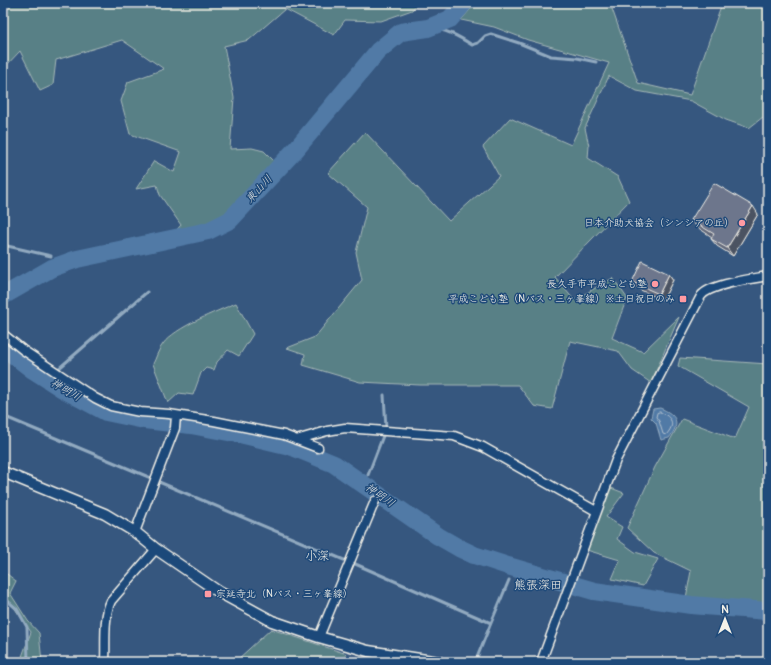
<svg xmlns="http://www.w3.org/2000/svg" width="771" height="665" viewBox="0 0 771 665" font-family="Pangolin,'Klee One',sans-serif">
<style>
.green{fill:#598086;stroke:#a6b8b7}
.water{fill:#517aa6;stroke:#92aac0}
.lines{fill:none;stroke-linecap:round;stroke-linejoin:round}
.shore{stroke:#b3c1ce;stroke-width:1}
.stream{stroke:#92aac0;stroke-width:3}
.river{stroke:#517aa6;stroke-width:18}
.minor-casing{stroke:#f4f1e8;stroke-width:11}
.tertiary-casing{stroke:#f4f1e8;stroke-width:13}
.minor{stroke:#1f4a7a;stroke-width:8}
.tertiary{stroke:#1f4a7a;stroke-width:10}
.wall{fill:#5e6578;stroke:#f4f1e8}
.shaded-wall{fill:#4c5362;stroke:#f4f1e8}
.building{fill:#6d768c;stroke:#f4f1e8}
.poi-dot{fill:#ff9aa2;stroke:#1f4a7a;stroke-width:1.5}
.labels{text-anchor:middle;dominant-baseline:central;stroke-width:3;stroke-linejoin:round;paint-order:stroke}
.poi-label{font-size:10px;fill:#f4f1e8;stroke:#1f4a7a;text-anchor:end}
.water-label{font-size:11px;font-style:italic;fill:#dcdfde;stroke:#1f4a7a}
.quarter-label{font-size:12px;fill:#f4f1e8;stroke:#1f4a7a}
</style>
<rect width="100%" height="100%" fill="#36577f"/>
<filter id="ink" filterUnits="userSpaceOnUse"><feTurbulence type="fractalNoise" baseFrequency=".025" numOctaves="2"/><feDisplacementMap in="SourceGraphic" scale="8" xChannelSelector="R" yChannelSelector="G"/><feConvolveMatrix kernelMatrix="1 2 1 2 8 2 1 2 1" color-interpolation-filters="sRGB"/></filter>
<g filter="url(#ink)">
<path class="green" d="M9 3H418L412 10 381 21 345 20 334 35 285 9 249 40 224 46 234 98 230 149 252 148 264 151 276 163V169L227 219 208 228 173 234 181 225 160 195 157 185 136 189 154 161 174 172 181 152 130 134 121 101 128 82 164 69 122 40 56 60 53 85 40 91 20 51 3 69V11Z
M476 3H610L638 83 690 95 722 3H768V113L749 128 726 120 691 101 637 91 609 76 585 128 589 146 588 158 618 177 629 201 555 277 574 300 613 278 627 298 612 338 643 352 679 317 651 383 632 370 618 351 570 341 552 409 534 406 518 385H420L360 382 303 365 305 354 287 348 315 337 362 280 356 252 367 207 328 173 365 132 449 221 499 176 483 147 510 118 571 145 609 63 528 40 494 27 461 20Z
M236 303 253 334 239 356 228 350 217 362 214 370 206 368 201 373 193 395 179 393 168 403 153 364C156 358 158 350 163 344 175 327 216 312 236 303Z
M680 358 768 364V603L686 598 691 571 654 553 627 528 655 467 682 419 735 439 749 407 678 366Z
M606 486 624 493 606 517 622 527 617 539 635 552 658 559 643 586 612 579 620 560 583 549Z
M3 571 16 581 10 593 28 621 39 633 42 662H20L31 632 11 603 3 596Z
M271 629 347 654 338 662H236L238 659Z"/>
<path class="water" d="M660 408C677 415 681 423 669 438L661 440 656 423 651 418 653 409Z"/>
<g class="lines">
<path class="shore" d="M660 412C672 417 676 424 666 435L663 434 659 421 656 417 657 413Z"/>
<path class="stream" d="M428 28C446 29 458 36 472 45L478 43 485 36 491 34 519 43 551 56 577 58 596 62
M3 245 51 256
M57 370 147 292
M3 416 151 478
M368 475 386 428 384 395
M159 482 344 560
M353 563 491 623 476 660
M3 597 17 609 27 627 28 662
M491 623 509 580"/>
<path class="river" d="M3 296 52 268 77 259 208 231 230 220 297 148 378 51 401 32 428 28 450 19 464 3
M3 347 33 370 61 388 106 412 144 420 191 425 244 435 290 446 334 464 438 536 459 548 474 555 508 566 594 591 691 605 768 611"/>
<g class="minor-casing">
<path id="minor" d="M3 334 23 350 95 398 111 406 140 412 169 414 214 421 284 435 318 448
M296 440 327 431 345 428 454 436 483 447 596 511
M135 532 175 428 176 416
M319 637 375 501
M105 662C106 644 103 617 111 601L156 549
M541 662 616 460 701 296C710 284 752 279 768 276"/>
</g>
<g class="tertiary-casing">
<path id="tertiary" d="M3 472 105 514 135 532 156 549 219 592 272 621 319 637 368 651 439 662"/>
</g>
<use href="#minor" class="minor"/>
<use href="#tertiary" class="tertiary"/>
</g>
<path class="wall" d="M758 214 733 256 717 246 711 239 712 237 697 227 691 220Z
M669 274 673 280 663 300 636 288 632 282Z"/>
<path class="shaded-wall" d="M753 206 758 214 733 256 727 248Z
M669 274 673 280 663 300 659 294Z"/>
<path class="building" d="M714 183 753 206 727 248 711 239 714 234 691 220Z
M642 261 669 274 659 294 632 282Z"/>
</g>
<g class="poi-dot">
<circle cx="742" cy="223" r="4"/>
<circle cx="655" cy="284" r="4"/>
<rect x="679" y="295" width="8" height="8" rx="2"/>
<rect x="204" y="590" width="8" height="8" rx="2"/>
</g>
<g class="labels">
<g class="poi-label">
<text x="734" y="223">日本介助犬協会（シンシアの丘）</text>
<text x="647" y="284">長久手市平成こども塾</text>
<text x="675" y="299">平成こども塾（Nバス・三ヶ峯線）※土日祝日のみ</text>
<text x="216" y="594" text-anchor="start">宗延寺北（Nバス・三ヶ峯線）</text>
</g>
<g class="water-label">
<text transform="translate(259 189) rotate(-47)">東山川</text>
<text transform="translate(66 390) rotate(31)">神明川</text>
<text transform="translate(380 495) rotate(35)">神明川</text>
</g>
<g class="quarter-label">
<text x="317" y="556">小深</text>
<text x="538" y="585">熊張深田</text>
</g>
</g>
<rect width="771" height="665" fill="none" stroke="#1f4a7a" stroke-width="16"/>
<rect x="8" y="8" width="755" height="649" fill="none" stroke="#f4f1e8" stroke-width="1.5" filter="url(#ink)"/>
<g transform="translate(725 619)" stroke="#1f4a7a" stroke-width="3" paint-order="stroke">
<path d="M0-3L7 15L0 10L-7 15Z" fill="#f4f1e8"/>
<text y="-6" font-size="11" font-weight="bold" text-anchor="middle" fill="#f4f1e8">N</text>
</g>
</svg>
